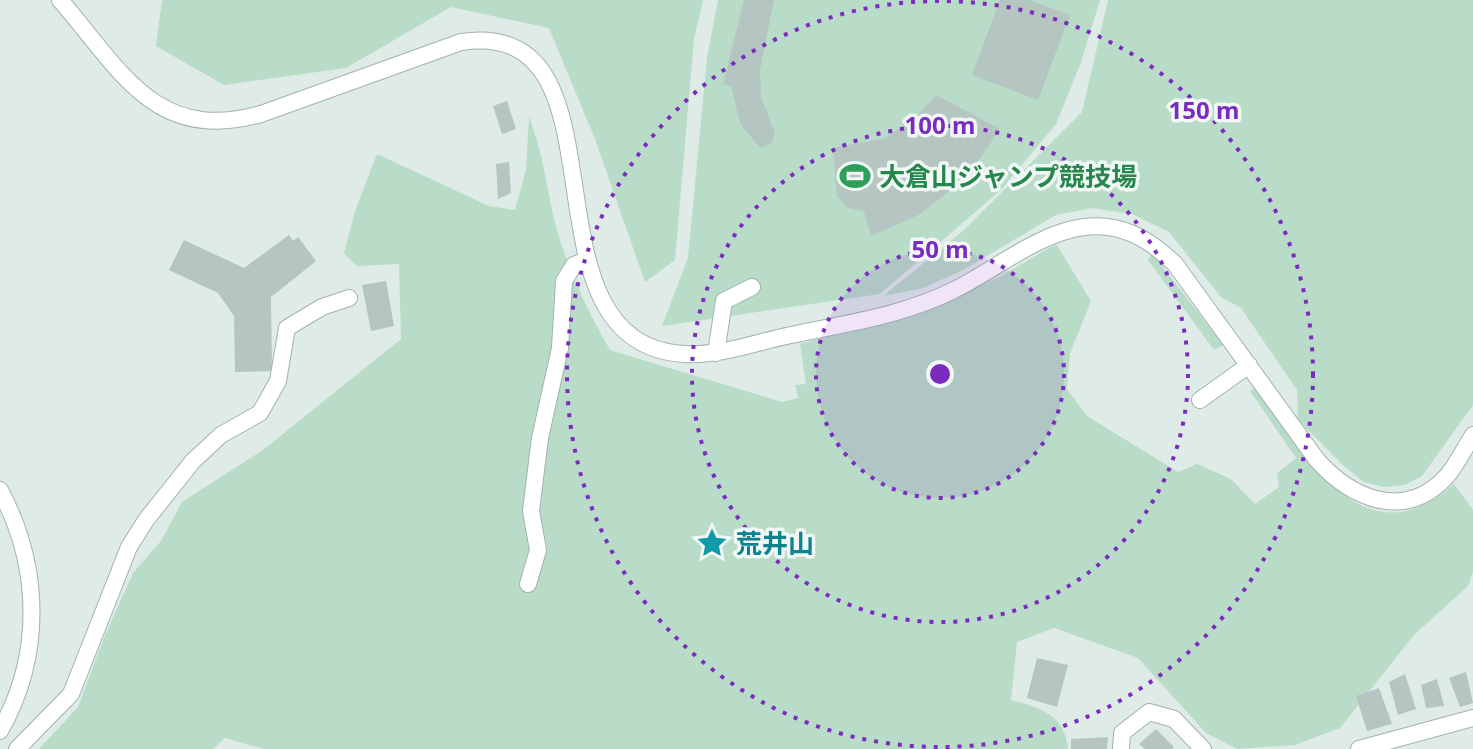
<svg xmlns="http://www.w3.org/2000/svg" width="1473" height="749" viewBox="0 0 1473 749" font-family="'Noto Sans','Noto Sans JP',sans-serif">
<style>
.green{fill:#b8dcc7}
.building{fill:#b5c5c1}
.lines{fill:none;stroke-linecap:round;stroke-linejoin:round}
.minor-casing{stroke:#a2b2af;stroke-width:18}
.minor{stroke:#fff;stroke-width:16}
.ring{fill:none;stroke:#7b2cbf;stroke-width:4;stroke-dasharray:4 8}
.labels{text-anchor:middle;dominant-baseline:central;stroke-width:7;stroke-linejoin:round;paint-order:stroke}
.leisure-label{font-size:26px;font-weight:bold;fill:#27864d;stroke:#f0f7f4;text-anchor:start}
.culture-label{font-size:26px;font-weight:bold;fill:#0d838f;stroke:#f0f7f4;text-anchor:start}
.centre{fill:#7b2cbf;stroke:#f0f7f4;stroke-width:4}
.ring-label{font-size:24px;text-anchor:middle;font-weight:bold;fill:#7b2cbf;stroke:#f0f7f4;stroke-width:7;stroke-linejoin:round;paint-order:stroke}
</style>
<rect width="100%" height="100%" fill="#dfebe7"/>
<path class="green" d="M162 0H703L694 39 675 260 645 282 595 139 549 28 451 7 346 68 224 85 156 46Z
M718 0H1100L1081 62 1056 124 1001 190 880 294 662 326 688 258 707 58Z
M1108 0H1473V405L1422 476 1405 485 1384 487 1364 482 1344 466 1298 420 1297 390 1241 308 1221 297 1169 232 1132 214 1092 208 1056 215 965 269 923 288 883 296 963 231 1082 112Z
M529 117C543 153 546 183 554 219 566 266 586 308 610 350L782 402 798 398 795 385 806 384 800 344 925 310 999 277 1056 244 1091 301 1070 353 1067 389 1087 416 1178 472 1197 464 1231 479 1255 504 1279 487 1277 473 1296 458 1250 391 1256 387C1301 451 1364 566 1454 484L1473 510V572L1468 586 1414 635 1340 728 1295 745 1237 749 1206 733 1138 658 1054 628 1017 642 1011 700C1041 708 1065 715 1068 749H264L225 738 213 749H39L78 707 105 635 133 573 161 541 182 502 263 450 401 339 399 264 357 266 344 253 355 211 377 154 489 206 515 210 526 170Z
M1152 253 1223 345 1214 350 1148 260Z"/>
<path class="building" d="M744 0H774L760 70 761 97 775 133 772 142 764 147H759L740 123 731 86 723 84Z
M1000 0H1029L1070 15 1038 100 972 75Z
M936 95 1000 129 971 172 941 198 918 215 871 236 864 211 848 208 837 196 833 148 886 138 920 113Z
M507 101 516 129 502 134 493 106Z
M509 162 511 193 498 199 496 164Z
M289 235 293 241 298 237 316 261 271 297 272 371 235 372 234 316 218 293 169 270 184 240 244 268Z
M386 281 394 326 371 331 362 285Z
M1037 658 1068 665 1057 707 1027 698Z
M1466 672 1473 703 1460 707 1449 678Z
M1405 674 1416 709 1398 715 1389 682Z
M1437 679 1444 706 1426 708 1421 685Z
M1379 688 1392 724 1367 731 1356 696Z
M1156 729 1174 747 1172 749H1145L1139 744Z
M1108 737 1107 749H1071V739Z"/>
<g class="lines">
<g class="minor-casing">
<path id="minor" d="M60 0C121 70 155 144 261 114L461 42C639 16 510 345 685 354 722 356 756 342 791 335 847 323 902 316 954 290 995 270 1038 233 1084 227 1121 222 1149 239 1175 264L1317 460C1351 498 1404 522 1446 477 1456 466 1464 449 1473 435
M716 353 724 301 752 287
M1200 400 1249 365
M0 490C41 567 43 655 0 731
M528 584 538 550 531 511 540 438 560 348 564 281 574 265 587 260
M17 749 71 694 129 547 146 520 193 461 221 435 260 413 278 381 287 328 322 307 349 298
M1121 749 1122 733 1149 712 1174 719 1203 749
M1359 749 1473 718"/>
</g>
<use href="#minor" class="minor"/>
</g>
<circle cx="940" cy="374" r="124" fill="#7b2cbf" fill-opacity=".12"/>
<g class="ring">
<circle cx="940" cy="374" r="124"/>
<circle cx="940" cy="374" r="248"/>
<circle cx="940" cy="374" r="373"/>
</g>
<defs>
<g id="stadium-bare" transform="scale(2.4)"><path d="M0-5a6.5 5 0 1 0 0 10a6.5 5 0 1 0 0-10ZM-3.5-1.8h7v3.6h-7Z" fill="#2e9e5b" stroke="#f0f7f4" stroke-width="2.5" paint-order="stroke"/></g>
<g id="sight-bare" transform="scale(2.4)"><path d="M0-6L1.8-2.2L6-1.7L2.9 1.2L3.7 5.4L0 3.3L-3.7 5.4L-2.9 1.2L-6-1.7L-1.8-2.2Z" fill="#0f9aa8" stroke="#f0f7f4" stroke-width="2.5" paint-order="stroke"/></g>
</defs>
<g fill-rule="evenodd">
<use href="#stadium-bare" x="855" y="176"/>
<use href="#sight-bare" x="712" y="543"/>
</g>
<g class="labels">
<g class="leisure-label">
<text x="879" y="176">大倉山ジャンプ競技場</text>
</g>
<g class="culture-label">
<text x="736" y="543">荒井山</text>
</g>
</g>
<circle cx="940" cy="374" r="12" class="centre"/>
<g class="ring-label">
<text x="1204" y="119">150 m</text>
<text x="940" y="134">100 m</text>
<text x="940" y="258">50 m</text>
</g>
</svg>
